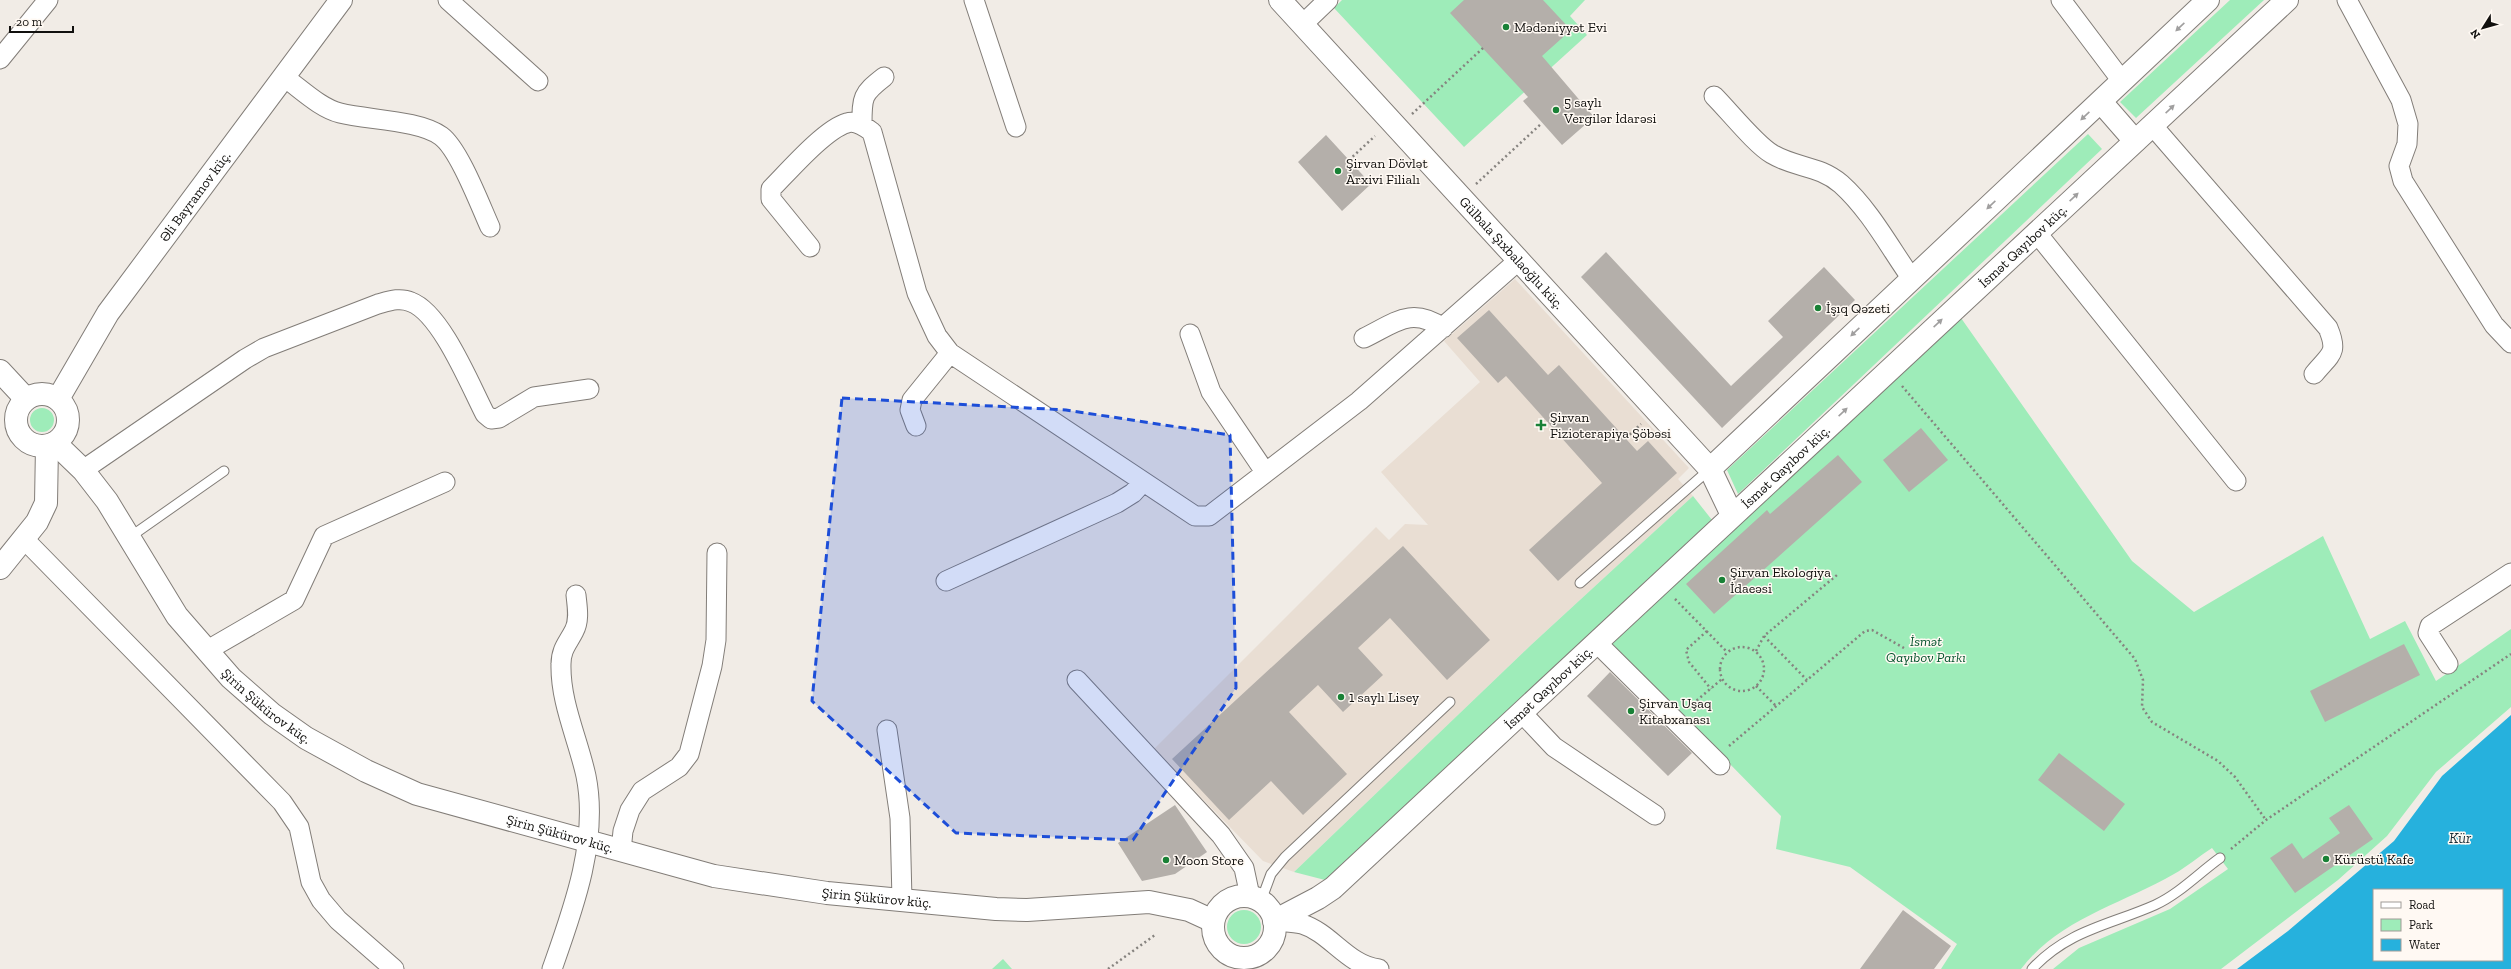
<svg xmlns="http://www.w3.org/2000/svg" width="2511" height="969" viewBox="0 0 2511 969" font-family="'Zilla Slab',serif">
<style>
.built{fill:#e9ded3}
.green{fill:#9eecb9}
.water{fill:#26b1dd;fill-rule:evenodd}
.building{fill:#b4afaa}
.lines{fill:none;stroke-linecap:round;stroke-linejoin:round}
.lane-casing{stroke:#827d78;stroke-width:11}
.street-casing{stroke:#827d78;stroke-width:21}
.secondary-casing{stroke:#827d78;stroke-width:24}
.path{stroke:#86837f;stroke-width:2.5;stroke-dasharray:2 3;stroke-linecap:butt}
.lane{stroke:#fff;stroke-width:9}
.street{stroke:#fff;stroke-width:19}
.secondary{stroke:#fff;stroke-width:22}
.oneway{fill:#a09f9f}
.marked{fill:#1d4ed8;fill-opacity:0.2;stroke:#1d4ed8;stroke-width:3;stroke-dasharray:8 5;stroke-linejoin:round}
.poi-dot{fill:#198136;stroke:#fff9f3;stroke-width:1.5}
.labels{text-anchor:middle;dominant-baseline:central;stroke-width:3;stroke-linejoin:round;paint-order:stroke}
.poi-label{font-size:14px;fill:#11100e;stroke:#fff9f3;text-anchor:start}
.street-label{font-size:14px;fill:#11100e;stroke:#fff9f3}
.park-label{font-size:14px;font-style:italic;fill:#03522c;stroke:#fff9f3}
.water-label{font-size:15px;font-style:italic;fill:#192e37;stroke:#fff9f3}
</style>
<rect width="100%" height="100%" fill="#f1ece6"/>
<path class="built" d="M1515 279 1689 468 1678 479 1693 496 1531 645 1294 872 1263 861 1154 749 1376 527 1389 540 1405 524 1428 525 1381 472 1480 382 1444 341Z"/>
<path class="green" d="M1342 0H1585L1570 16 1587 35 1464 147 1334 8Z
M2230 0H2264L2136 118 2120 102Z
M2088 134 2102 149 1738 494 1727 470Z
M1961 318 2132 561 2194 612 2323 536 2370 639 2405 621 2436 681 2511 629V707L2436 772 2387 836 2338 880 2221 969H2053L2079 948 2170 909 2228 869 2212 848C2199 856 2187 867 2174 874 2122 904 2059 919 2021 969H1941L1957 944 1850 867 1776 849 1781 816 1610 642Z
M30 420a12 12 0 1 1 24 0a12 12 0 1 1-24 0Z
M1693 496 1712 520 1325 880 1294 872 1531 645Z
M1227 927a17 17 0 1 1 34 0a17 17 0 1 1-34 0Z
M1003 959 1012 969H992Z"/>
<path class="water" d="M2511 715V969H2237L2288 931 2394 841 2442 776ZM2374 890H2502V960H2374Z"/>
<path class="building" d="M1464 0H1543L1571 30 1542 56 1594 117 1562 145 1523 101 1528 97 1450 13Z
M1326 135 1371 184 1342 211 1298 162Z
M1606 252 1731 386 1783 337 1768 321 1824 267 1855 300 1722 428 1581 277Z
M1489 310 1548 375 1559 365 1637 451 1648 441 1677 473 1558 581 1529 550 1602 483 1506 376 1498 383 1457 338Z
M1921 428 1948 460 1909 492 1883 460Z
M1838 455 1862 482 1714 614 1686 584 1767 510 1770 514Z
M1403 546 1490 640 1447 680 1390 618 1358 648 1383 675 1343 712 1318 685 1289 712 1347 774 1303 815 1271 781 1229 820 1172 759Z
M2404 644 2420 675 2325 722 2310 691Z
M1610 672 1692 753 1668 776 1587 696Z
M2059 753 2125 804 2104 831 2038 780Z
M1175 805 1207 852 1175 874 1142 881 1118 843Z
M2349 805 2373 839 2295 893 2270 858 2292 843 2303 859 2340 833 2329 818Z
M1903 910 1951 946 1934 969H1860Z"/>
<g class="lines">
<g class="lane-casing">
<path id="lane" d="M130 537 224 471
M1580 583 1710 469
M1261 901 1271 874 1285 857 1450 702
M2032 969C2068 930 2110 925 2155 905 2179 894 2199 873 2220 858"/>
</g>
<g class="street-casing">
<path id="street" d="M448 0 538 81
M974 0 1016 127
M2061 0 2122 81
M2347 0 2401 100 2408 124 2407 144 2399 166 2403 181 2494 325 2511 343
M1303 24 1328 0
M0 59 48 0
M284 77C301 89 320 108 340 113 368 120 419 120 441 136 459 149 480 205 490 227
M1714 96C1729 111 1756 145 1772 154 1795 168 1819 165 1841 184 1870 210 1890 248 1912 279
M862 124C862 97 862 94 884 77
M2152 125 2328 328C2339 354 2330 354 2314 374
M2036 232 2236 481
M810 247 771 199V189C788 172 825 129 847 123 856 120 865 127 872 132L917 293 937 336 950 353 1195 516H1209L1359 401 1519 260
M1190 334 1211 392 1265 472
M1364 338C1395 323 1411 306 1443 328
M916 426 910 410 912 400 950 353
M83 470 245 359 264 348 378 304C389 301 400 297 411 302 441 313 470 385 485 414L491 419 499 418 534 397 589 389
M25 540 282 802 299 827 311 882 321 900 338 920 394 969
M946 581 1117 503 1133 493 1143 482
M1596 642 1720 765
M206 651 294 600 324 536 445 482
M2448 664 2428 633 2430 626 2511 573
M1077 680 1221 835 1244 868 1250 896
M1521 712 1554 747 1655 815
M887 730 900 818 902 900
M621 851 623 831 630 810 642 791 679 767 689 754 712 666 716 640 717 553
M1274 921C1283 922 1294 922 1302 924 1331 933 1347 965 1379 969
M552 969C573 910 599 840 586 776 578 739 560 702 561 664 561 649 568 643 574 631 580 620 577 606 576 595"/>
</g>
<g class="secondary-casing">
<g id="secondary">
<path id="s1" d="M1280 0 1710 469 1732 515"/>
<path d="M2101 102 2135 141"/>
<path d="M0 371 26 399"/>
<circle cx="42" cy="420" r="26"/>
<path id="s2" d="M58 399 108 313 341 0"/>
<path id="s3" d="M55 443 83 470 107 501 177 616 231 678 272 714 306 738 366 771 417 794 714 876 827 893 996 909 1027 910 1149 902 1189 910 1213 921"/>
<path d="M1710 469 2208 0"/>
<path d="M0 568 37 522 46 503 47 446"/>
<circle cx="1244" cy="927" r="31"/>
<path id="s4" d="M1274 921 1318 898 1333 888 2287 0"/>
</g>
</g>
<path class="path" d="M1412 114 1483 48
M1349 160 1375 136
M1476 184 1542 123
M1902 386 2135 659 2143 680 2142 707 2152 722 2218 761 2235 777 2266 820
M1626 438 1641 424
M1675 599 1727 652
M1707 631 1686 650 1689 662 1711 689
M1764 636 1807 680
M1720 669a22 22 0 1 1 44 0a22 22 0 1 1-44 0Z
M1756 651 1764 636 1837 575
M1756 686 1776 706
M1689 707 1722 679
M1729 746 1865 631 1872 630 1904 648
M2231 849 2266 820 2511 654
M1108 969 1155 935"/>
<use href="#lane" class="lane"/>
<use href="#street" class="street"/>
<use href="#secondary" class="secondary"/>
</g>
<defs><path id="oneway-solid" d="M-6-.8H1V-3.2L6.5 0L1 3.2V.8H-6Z"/></defs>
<g class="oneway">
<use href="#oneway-solid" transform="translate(2180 27) rotate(137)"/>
<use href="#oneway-solid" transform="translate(2170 109) rotate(-43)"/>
<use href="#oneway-solid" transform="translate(2085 116) rotate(137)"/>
<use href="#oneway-solid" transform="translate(2074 197) rotate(-43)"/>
<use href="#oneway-solid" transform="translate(1991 205) rotate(137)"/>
<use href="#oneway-solid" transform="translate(1938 323) rotate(-43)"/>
<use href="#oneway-solid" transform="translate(1855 332) rotate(137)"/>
<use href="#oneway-solid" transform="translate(1843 412) rotate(-43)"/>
</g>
<path class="marked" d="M842 398 1066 410 1230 435 1236 688 1133 840 956 833 812 701Z"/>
<g class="poi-dot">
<circle cx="1506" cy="27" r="4"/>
<circle cx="1556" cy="110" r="4"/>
<circle cx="1338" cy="171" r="4"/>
<circle cx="1818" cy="308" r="4"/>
<path d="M1539 419h4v4h4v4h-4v4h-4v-4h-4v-4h4z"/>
<circle cx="1722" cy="580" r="4"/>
<circle cx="1341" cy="697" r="4"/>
<circle cx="1631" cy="711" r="4"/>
<circle cx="2326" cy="859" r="4"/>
<circle cx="1166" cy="860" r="4"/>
</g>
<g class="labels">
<g class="poi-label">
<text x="1514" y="27">Mədəniyyət Evi</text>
<text x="1564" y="102">5 saylı<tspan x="1564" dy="16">Vergilər İdarəsi</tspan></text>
<text x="1346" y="163">Şirvan Dövlət<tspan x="1346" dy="16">Arxivi Filialı</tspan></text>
<text x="1826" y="308">İşıq Qəzeti</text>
<text x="1550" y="417">Şirvan<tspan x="1550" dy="16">Fizioterapiya Şöbəsi</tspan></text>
<text x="1730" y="572">Şirvan Ekologiya<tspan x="1730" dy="16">İdaeəsi</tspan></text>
<text x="1349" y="697">1 saylı Lisey</text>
<text x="1639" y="703">Şirvan Uşaq<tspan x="1639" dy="16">Kitabxanası</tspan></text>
<text x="2334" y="859">Kürüstü Kafe</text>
<text x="1174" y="860">Moon Store</text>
</g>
<g class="street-label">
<text stroke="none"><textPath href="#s2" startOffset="245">Əli Bayramov küç.</textPath></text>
<text stroke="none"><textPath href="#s4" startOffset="1010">İsmət Qayıbov küç.</textPath></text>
<text stroke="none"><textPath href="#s1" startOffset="343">Gülbala Şıxbalaoğlu küç.</textPath></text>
<text stroke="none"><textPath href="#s4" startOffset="686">İsmət Qayıbov küç.</textPath></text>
<text stroke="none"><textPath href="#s4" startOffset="362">İsmət Qayıbov küç.</textPath></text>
<text stroke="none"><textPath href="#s3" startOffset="340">Şirin Şükürov küç.</textPath></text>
<text stroke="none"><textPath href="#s3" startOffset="664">Şirin Şükürov küç.</textPath></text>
<text stroke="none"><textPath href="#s3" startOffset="988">Şirin Şükürov küç.</textPath></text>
</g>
<g class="park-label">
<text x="1926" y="641">İsmət<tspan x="1926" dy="16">Qayıbov Parkı</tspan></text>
</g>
<g class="water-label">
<text x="2460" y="838">Kür</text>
</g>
</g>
<rect x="2373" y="889" width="130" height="72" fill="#fff9f3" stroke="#a09c97"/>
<rect x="2381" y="902" width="20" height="6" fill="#ffffff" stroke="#a09c97"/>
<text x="2409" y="909" font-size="12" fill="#11100e">Road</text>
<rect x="2381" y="919" width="20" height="12" fill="#9eecb9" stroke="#a09c97"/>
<text x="2409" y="929" font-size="12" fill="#11100e">Park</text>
<rect x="2381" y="939" width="20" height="12" fill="#26b1dd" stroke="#a09c97"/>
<text x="2409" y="949" font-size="12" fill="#11100e">Water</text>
<g transform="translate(2483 28) rotate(233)" stroke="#fff9f3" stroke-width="3" paint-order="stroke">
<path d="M0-3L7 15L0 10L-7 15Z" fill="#11100e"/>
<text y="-6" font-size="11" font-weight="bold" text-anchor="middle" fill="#11100e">N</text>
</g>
<path d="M10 26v6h63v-6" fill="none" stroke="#11100e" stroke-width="2"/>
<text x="16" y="26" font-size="12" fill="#11100e" stroke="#fff9f3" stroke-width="3" paint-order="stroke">20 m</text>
</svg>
